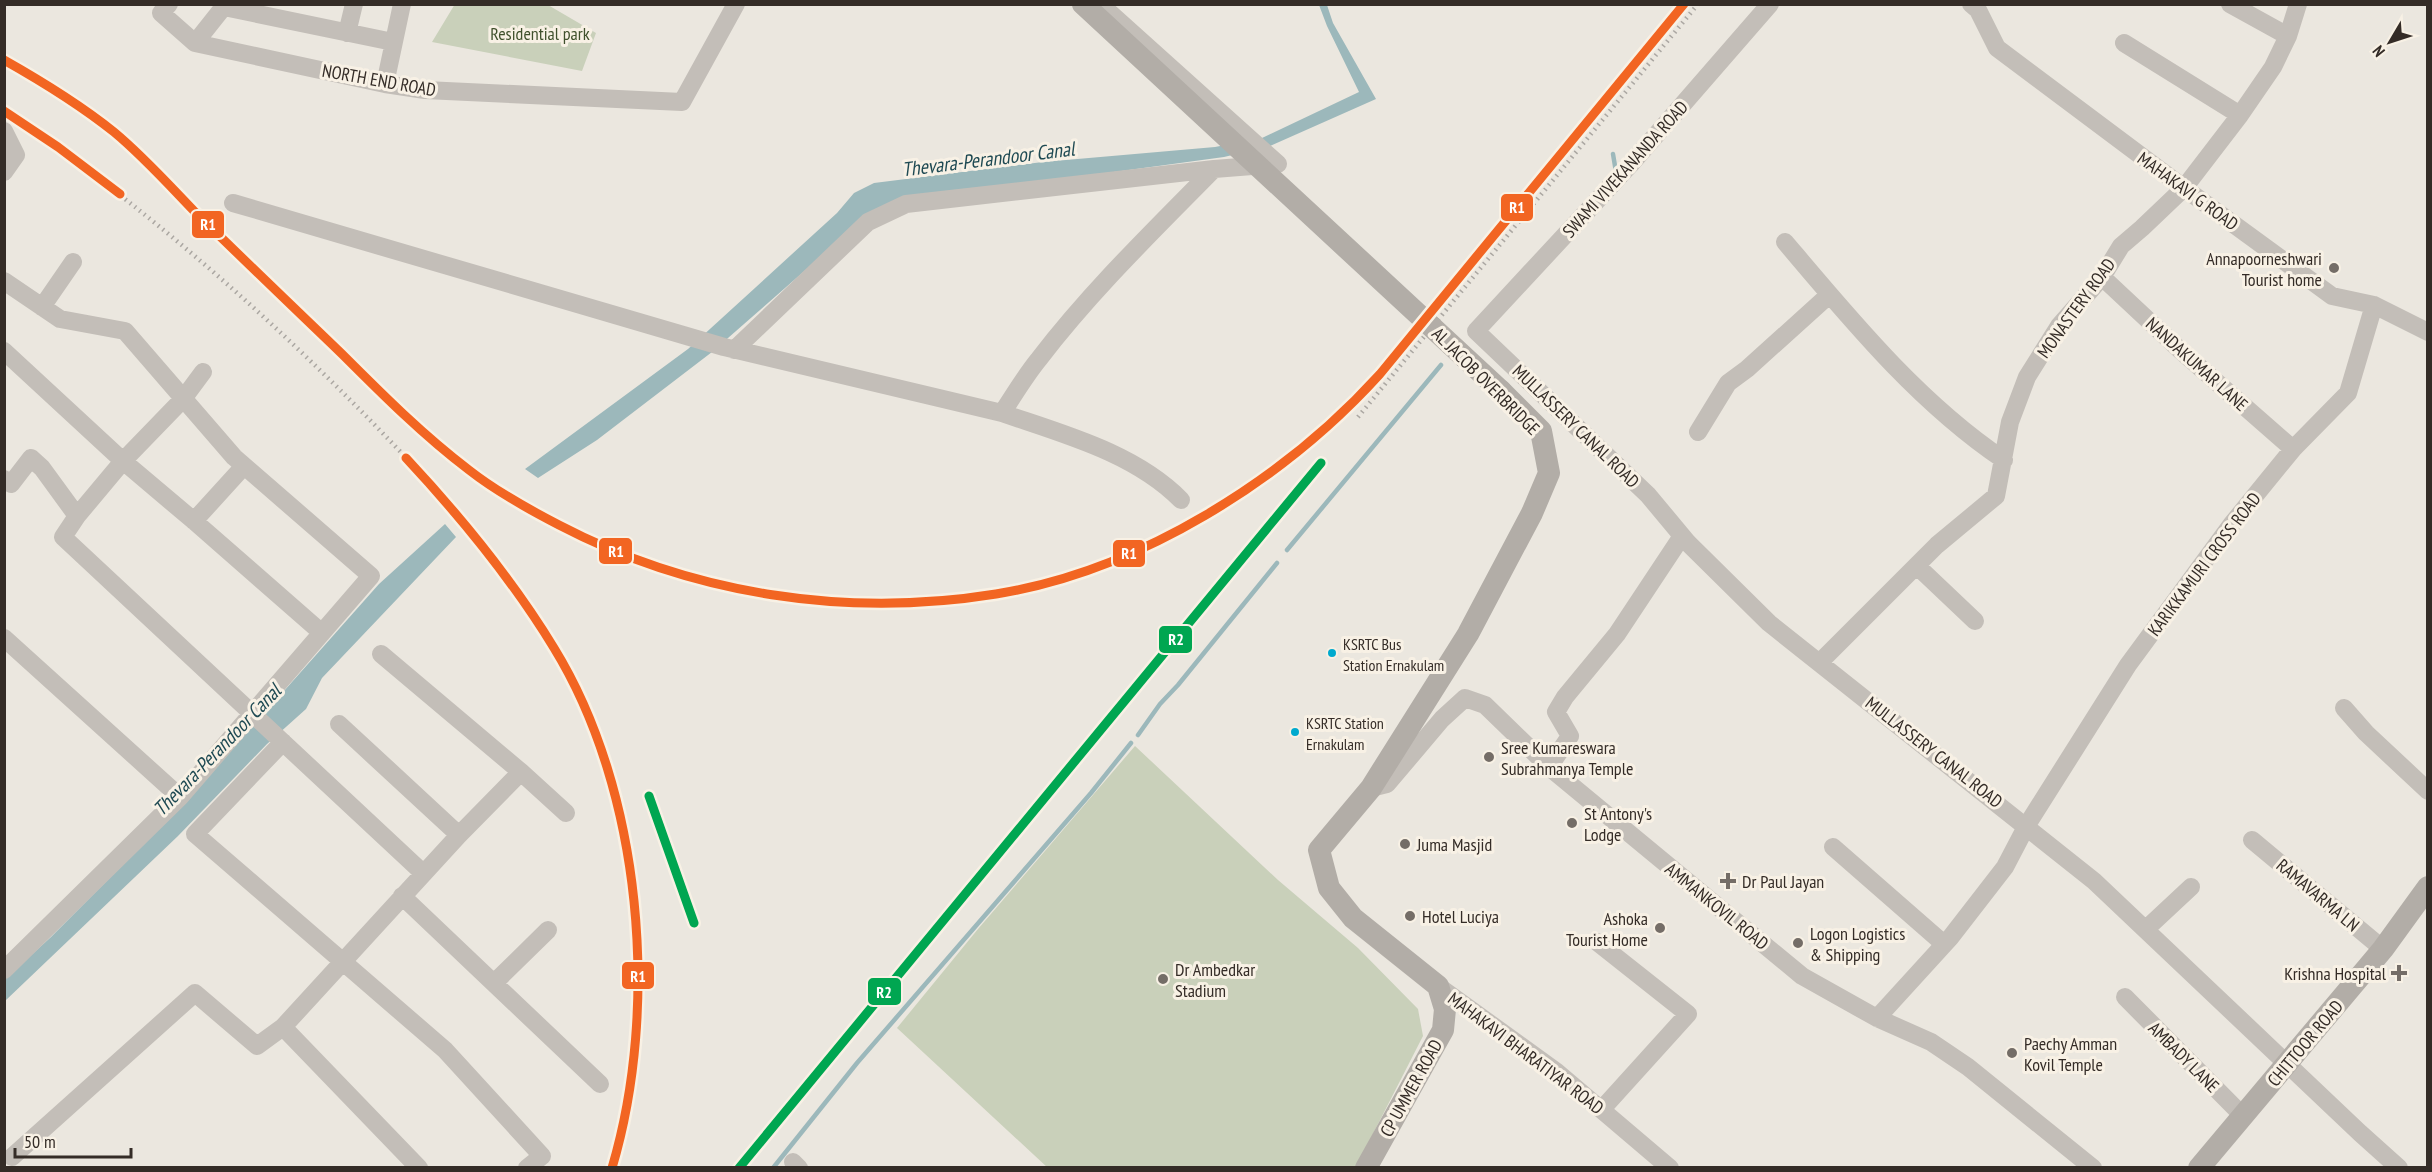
<svg xmlns="http://www.w3.org/2000/svg" width="2432" height="1172" viewBox="0 0 2432 1172" font-family="'PT Sans Narrow',sans-serif">
<style>
.green{fill:#c9d0ba}
.water{fill:#9cb8bb}
.lines{fill:none;stroke-linecap:round;stroke-linejoin:round}
.stream{stroke:#9cb8bb;stroke-width:4.5}
.minor{stroke:#c3beb8;stroke-width:18}
.major{stroke:#b2ada7;stroke-width:22}
.rail{stroke:#aba7a2;stroke-width:4.5;stroke-dasharray:1.5 4.5;stroke-linecap:butt}
.major-bridge{stroke:#b2ada7;stroke-width:22}
.rail-1-casing{stroke:#f8f1e5;stroke-width:14}
.rail-2-casing{stroke:#f8f1e5;stroke-width:14}
.rail-1{stroke:#f26522;stroke-width:9}
.rail-2{stroke:#00a651;stroke-width:9}
.poi-dot{fill:#746d67;stroke:#f8f1e5;stroke-width:2}
.bus-dot{fill:#00a9ce;stroke:#f8f1e5;stroke-width:2}
.labels{text-anchor:middle;dominant-baseline:central;stroke-width:6;stroke-linejoin:round;paint-order:stroke}
.bus-label{font-size:16px;fill:#342c27;stroke:#f8f1e5;text-anchor:start}
.park-label{font-size:18px;fill:#3f502c;stroke:#f8f1e5}
.street-label{font-size:18px;fill:#342c27;stroke:#f8f1e5}
.poi-label{font-size:18px;fill:#342c27;stroke:#f8f1e5;text-anchor:start}
.water-label{font-size:20px;font-style:italic;fill:#1f4a53;stroke:#f8f1e5}
.line-badge{stroke:#f8f1e5;stroke-width:2}
.badge-label{font-size:16px;text-anchor:middle;font-weight:bold;fill:#fff}
</style>
<rect width="100%" height="100%" fill="#ebe7df"/>
<path class="green" d="M455 4 548 5 596 33 582 71 432 42Z
M1135 746 1278 880 1358 948 1418 1009 1423 1036 1356 1167 1048 1168 897 1028 978 929Z"/>
<path class="water" d="M1319 5H1327L1333 23 1376 99 1270 146 1224 157 1048 181 866 217 712 352 597 440 538 478 525 469 688 349 837 213 854 193 874 183 1043 162 1215 147 1262 138 1359 92 1327 26Z
M445 524 456 537 322 678 306 709 267 744 178 836 5 1001V979L51 937 189 798 379 584Z"/>
<g class="lines">
<path class="stream" d="M1613 154 1616 172
M1287 550 1441 365
M1138 735 1160 704 1178 685 1277 563
M773 1168 857 1063 1091 793 1131 743"/>
<path class="minor" d="M169 4 161 13 195 43 385 84 425 90 682 102 736 4
M1770 4 1630 165 1476 331 1648 495 1688 543 1769 623 2094 881 2360 1133 2399 1168
M1971 4 1978 10 1997 48 2184 188 2332 296 2374 305 2428 332
M2230 4 2288 36
M224 7 393 42
M347 33 354 4
M195 43 226 4
M2124 43 2240 115
M385 84 402 4
M4 131 16 155 4 172
M233 203 724 347 1002 413C1014 395 1025 376 1039 359 1091 291 1154 230 1214 169
M1785 242C1851 320 1919 403 2004 460
M2102 277 2180 350 2293 449
M4 281 60 319 125 331 234 457 371 576 180 797 4 970
M42 307 73 262
M734 350 868 222 906 204 1214 169 1278 164 1100 4
M4 351 123 461 194 521 322 633
M1002 413C1063 434 1135 453 1181 500
M1698 432 1728 383 1747 369 1829 295
M4 479 11 484 31 458 42 468 77 516 63 537 423 873
M77 516 123 461 183 399 203 372
M194 521 244 466
M1917 566 1975 621
M4 638 180 797
M381 654 521 772 566 813
M1819 663 1937 545 1996 496 2010 422 2027 377 2059 326 2102 277 2121 246 2142 228 2184 188 2240 115 2273 67 2288 36 2298 4
M2344 708 2366 733 2428 791
M339 724 459 835
M283 742 195 834 445 1050 542 1156 527 1168
M1549 767 1570 736 1556 712 1565 697 1617 634 1682 536
M1371 788 1387 784 1442 719 1465 698 1485 705 1549 767 1802 976 1877 1018 1931 1042 1968 1067 2093 1168
M2252 840 2383 949
M1833 847 1944 944
M402 896 600 1084
M2146 929 2191 887
M1597 942 1688 1014 1602 1109
M494 983 548 930
M1438 986 1557 1072 1670 1168
M2125 997 2243 1116
M1877 1018 1950 938 2005 867 2027 825 2128 665 2231 525 2293 449 2348 393 2374 305
M283 1027 419 1168
M12 1157 195 993 257 1046 283 1027 459 835 521 772
M793 1162 799 1168"/>
<path class="major" d="M1366 1168 1443 1030 1445 1009 1438 986 1353 918 1329 888 1319 850 1371 788 1468 634 1532 513 1549 473 1541 431 1501 391
M2199 1168 2383 949 2428 887"/>
<path class="rail" d="M1684 5V4
M4 60C44 82 82 105 116 134 144 157 167 184 193 209 241 258 291 305 340 352 370 381 398 412 430 439 621 598 875 647 1110 562 1182 535 1249 491 1309 443 1374 391 1422 321 1476 257
M4 111C135 199 255 303 366 416 448 500 530 590 580 697 645 833 655 1024 612 1168
M1358 417 1698 4"/>
<path class="major-bridge" d="M1083 4 1501 391"/>
<g class="rail-1-casing">
<path id="rail-1" d="M4 60C43 82 79 104 114 132 143 156 169 185 195 212 244 260 293 307 342 354 383 395 423 435 469 470 497 492 528 509 559 525 693 595 847 618 996 594 1139 571 1284 480 1380 374L1684 4
M4 111 58 147 120 194
M406 458C461 517 512 579 554 648 642 791 660 1007 612 1168"/>
</g>
<g class="rail-2-casing">
<path id="rail-2" d="M649 796 694 923
M739 1168 1321 463"/>
</g>
<use href="#rail-1" class="rail-1"/>
<use href="#rail-2" class="rail-2"/>
</g>
<g class="poi-dot">
<circle cx="2334" cy="268" r="6"/>
<circle cx="1489" cy="757" r="6"/>
<circle cx="1572" cy="823" r="6"/>
<circle cx="1405" cy="844" r="6"/>
<path d="M1725 872h6v6h6v6h-6v6h-6v-6h-6v-6h6z"/>
<circle cx="1410" cy="916" r="6"/>
<circle cx="1660" cy="928" r="6"/>
<circle cx="1798" cy="943" r="6"/>
<path d="M2396 964h6v6h6v6h-6v6h-6v-6h-6v-6h6z"/>
<circle cx="1163" cy="979" r="6"/>
<circle cx="2012" cy="1053" r="6"/>
</g>
<g class="bus-dot">
<circle cx="1332" cy="653" r="5"/>
<circle cx="1295" cy="732" r="5"/>
</g>
<g class="labels">
<g class="bus-label">
<text x="1343" y="644">KSRTC Bus<tspan x="1343" dy="21">Station Ernakulam</tspan></text>
<text x="1306" y="723">KSRTC Station<tspan x="1306" dy="21">Ernakulam</tspan></text>
</g>
<g class="park-label">
<text x="540" y="33">Residential park</text>
</g>
<g class="street-label">
<text transform="translate(379 80) rotate(10)">NORTH END ROAD</text>
<text transform="translate(1625 169) rotate(-48)">SWAMI VIVEKANANDA ROAD</text>
<text transform="translate(2188 191) rotate(36)">MAHAKAVI G ROAD</text>
<text transform="translate(2076 308) rotate(-54)">MONASTERY ROAD</text>
<text transform="translate(2197 364) rotate(42)">NANDAKUMAR LANE</text>
<text transform="translate(1486 381) rotate(45)">AL JACOB OVERBRIDGE</text>
<text transform="translate(1576 426) rotate(44)">MULLASSERY CANAL ROAD</text>
<text transform="translate(2204 564) rotate(-53)">KARIKKAMURI CROSS ROAD</text>
<text transform="translate(1934 752) rotate(38)">MULLASSERY CANAL ROAD</text>
<text transform="translate(2318 895) rotate(40)">RAMAVARMA LN</text>
<text transform="translate(1717 906) rotate(39)">AMMANKOVIL ROAD</text>
<text transform="translate(2305 1043) rotate(-50)">CHITTOOR ROAD</text>
<text transform="translate(1526 1053) rotate(37)">MAHAKAVI BHARATIYAR ROAD</text>
<text transform="translate(2184 1057) rotate(45)">AMBADY LANE</text>
<text transform="translate(1411 1088) rotate(-61)">CP UMMER ROAD</text>
</g>
<g class="poi-label">
<text x="2322" y="258" text-anchor="end">Annapoorneshwari<tspan x="2322" dy="21">Tourist home</tspan></text>
<text x="1501" y="747">Sree Kumareswara<tspan x="1501" dy="21">Subrahmanya Temple</tspan></text>
<text x="1584" y="813">St Antony's<tspan x="1584" dy="21">Lodge</tspan></text>
<text x="1417" y="844">Juma Masjid</text>
<text x="1742" y="881">Dr Paul Jayan</text>
<text x="1422" y="916">Hotel Luciya</text>
<text x="1648" y="918" text-anchor="end">Ashoka<tspan x="1648" dy="21">Tourist Home</tspan></text>
<text x="1810" y="933">Logon Logistics<tspan x="1810" dy="21">&amp; Shipping</tspan></text>
<text x="1175" y="969">Dr Ambedkar<tspan x="1175" dy="21">Stadium</tspan></text>
<text x="2386" y="973" text-anchor="end">Krishna Hospital</text>
<text x="2024" y="1043">Paechy Amman<tspan x="2024" dy="21">Kovil Temple</tspan></text>
</g>
<g class="water-label">
<text transform="translate(988 159) rotate(-7)">Thevara-Perandoor Canal</text>
<text transform="translate(217 750) rotate(-46)">Thevara-Perandoor Canal</text>
</g>
</g>
<g class="line-badge">
<rect x="1500" y="193" width="34" height="29" rx="6" fill="#f26522"/>
<rect x="191" y="210" width="34" height="29" rx="6" fill="#f26522"/>
<rect x="598" y="537" width="35" height="28" rx="6" fill="#f26522"/>
<rect x="1112" y="539" width="34" height="29" rx="6" fill="#f26522"/>
<rect x="1158" y="625" width="35" height="29" rx="6" fill="#00a651"/>
<rect x="621" y="961" width="34" height="29" rx="6" fill="#f26522"/>
<rect x="867" y="977" width="35" height="29" rx="6" fill="#00a651"/>
</g>
<g class="badge-label">
<text x="1517" y="213">R1</text>
<text x="208" y="230">R1</text>
<text x="616" y="557">R1</text>
<text x="1129" y="559">R1</text>
<text x="1176" y="645">R2</text>
<text x="638" y="982">R1</text>
<text x="884" y="998">R2</text>
</g>
<rect width="2432" height="1172" fill="none" stroke="#342c27" stroke-width="12"/>
<g transform="translate(2390 42) rotate(231)" stroke="#f8f1e5" stroke-width="4.5" paint-order="stroke">
<path d="M0-4.5L10 22L0 15L-10 22Z" fill="#342c27"/>
<text y="-9" font-size="16" font-weight="bold" text-anchor="middle" fill="#342c27">N</text>
</g>
<path d="M15 1148v9h116v-9" fill="none" stroke="#342c27" stroke-width="3"/>
<text x="24" y="1148" font-size="18" fill="#342c27" stroke="#f8f1e5" stroke-width="4.5" paint-order="stroke">50 m</text>
</svg>
